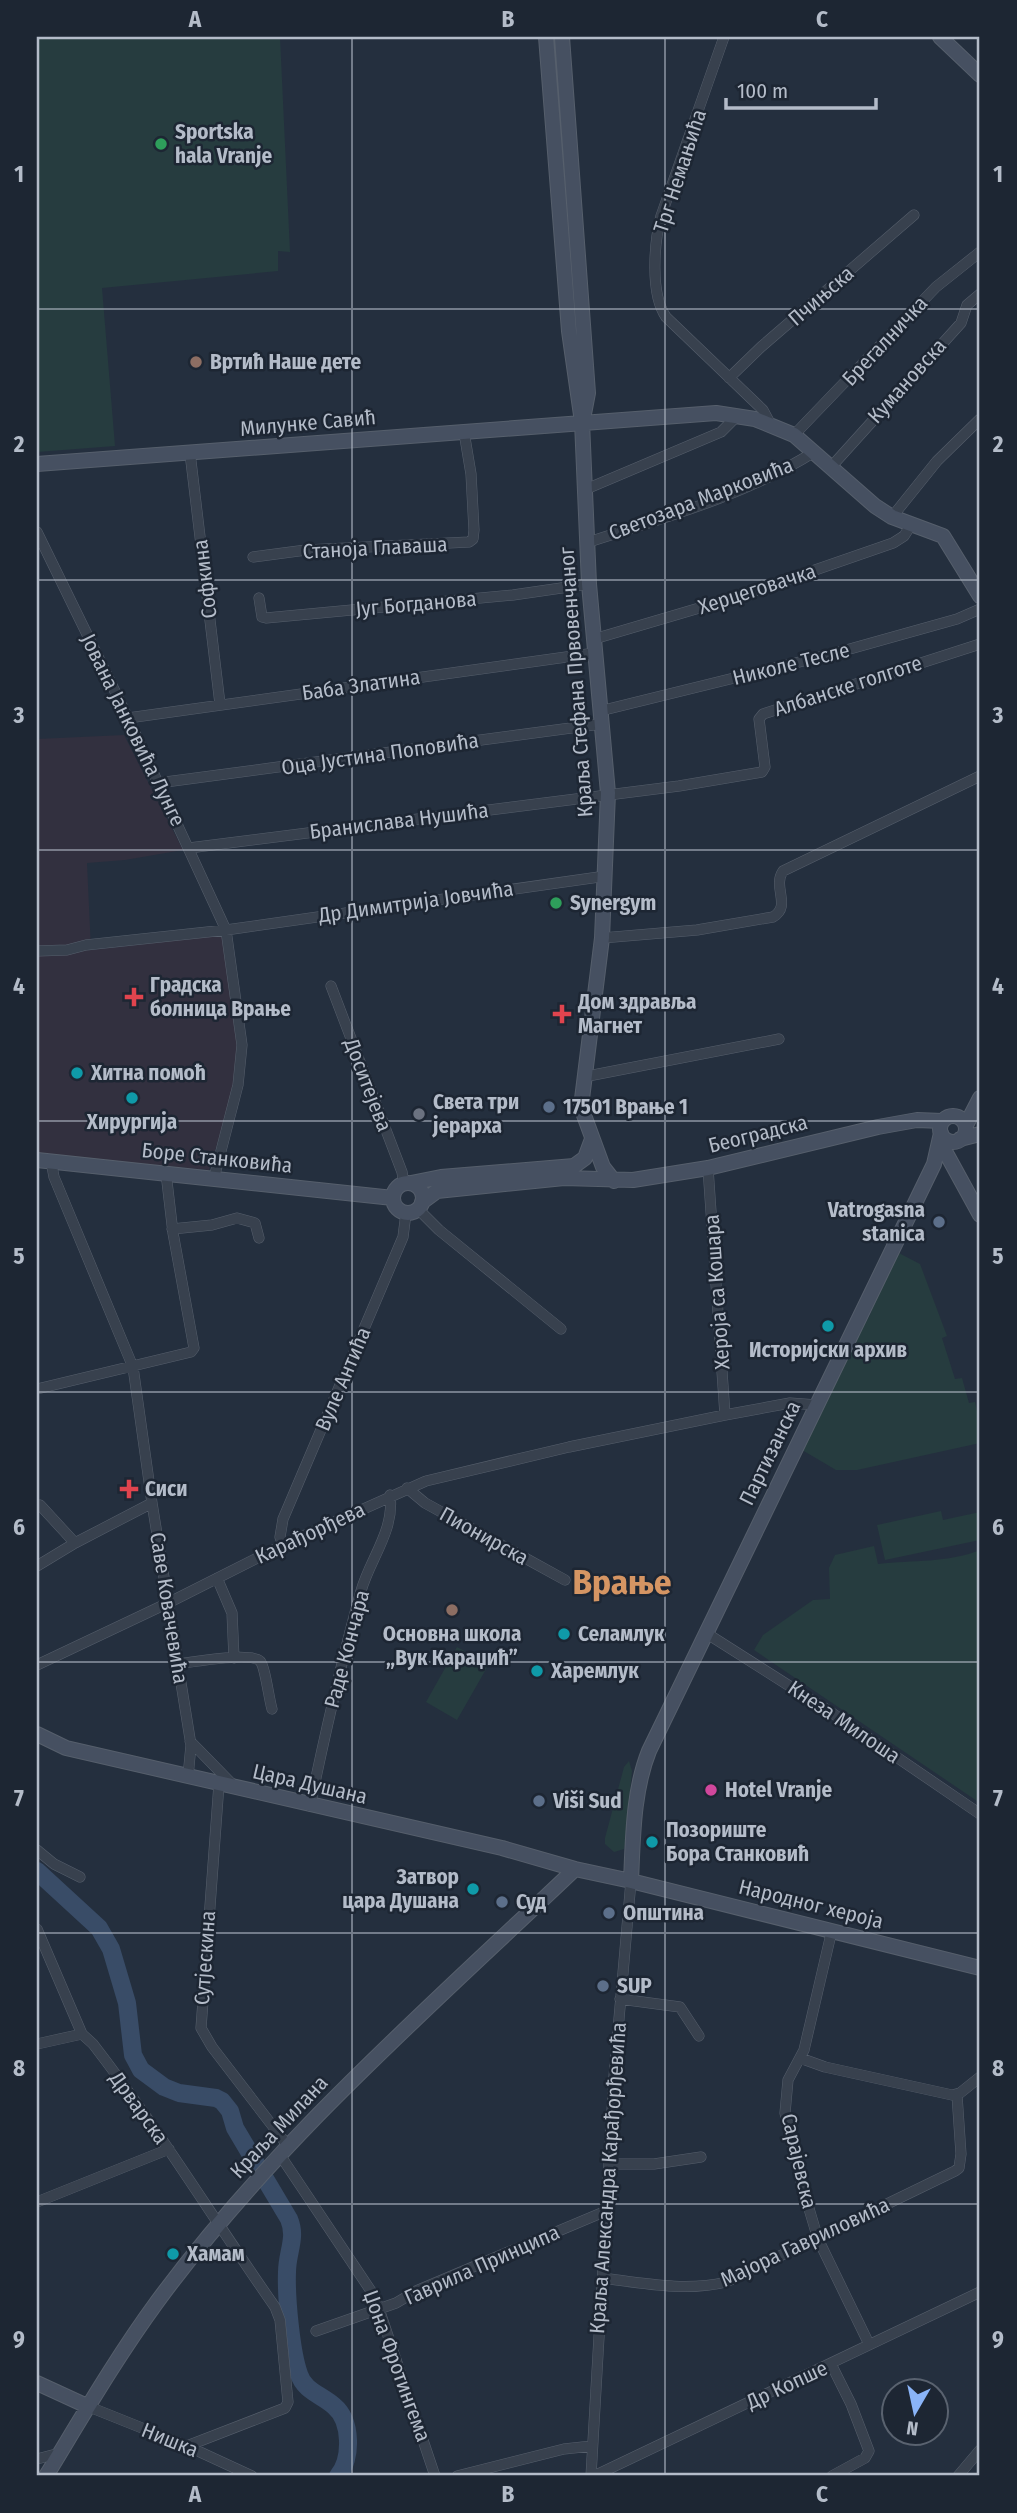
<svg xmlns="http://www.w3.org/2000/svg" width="1017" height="2513" viewBox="0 0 1017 2513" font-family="'Fira Sans Condensed',sans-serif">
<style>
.medical{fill:#32303f}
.green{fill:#263c3f}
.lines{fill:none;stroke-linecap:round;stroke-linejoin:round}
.river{stroke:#394c67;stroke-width:18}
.street-casing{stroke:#565f6c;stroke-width:11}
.secondary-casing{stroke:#565f6c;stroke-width:16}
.street{stroke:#38414e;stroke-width:10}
.secondary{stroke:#465061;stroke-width:14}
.grid{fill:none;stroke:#b4bcc9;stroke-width:2;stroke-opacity:0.55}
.leisure-dot{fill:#2e9e5b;stroke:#1d2633;stroke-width:2.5}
.education-dot{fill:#8d6e63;stroke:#1d2633;stroke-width:2.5}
.health-dot{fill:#e0444e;stroke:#1d2633;stroke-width:2.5}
.culture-dot{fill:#0f9aa8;stroke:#1d2633;stroke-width:2.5}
.service-dot{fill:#5c6f8a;stroke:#1d2633;stroke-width:2.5}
.worship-dot{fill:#6b7280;stroke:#1d2633;stroke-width:2.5}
.hotel-dot{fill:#d1479c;stroke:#1d2633;stroke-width:2.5}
.labels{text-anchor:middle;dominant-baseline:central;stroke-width:5;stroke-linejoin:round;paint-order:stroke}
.poi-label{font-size:21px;font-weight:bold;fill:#b4bcc9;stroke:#1d2633;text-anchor:start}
.street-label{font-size:21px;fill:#b4bcc9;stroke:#1d2633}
.town-label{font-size:35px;font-weight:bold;fill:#d59563;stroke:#1d2633}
.neatline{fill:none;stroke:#b4bcc9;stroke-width:2.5}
.grid-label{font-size:23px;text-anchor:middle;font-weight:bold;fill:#b4bcc9}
</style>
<rect width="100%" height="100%" fill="#242f3e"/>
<path class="medical" d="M124 735 183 850 125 860 87 863 91 950 222 935 237 1044 234 1084 229 1106 209 1170 37 1154V739Z"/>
<path class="green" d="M37 37H280L290 252 278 251V271L102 288 115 446 37 452Z
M893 1250 920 1264 947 1336 942 1338 955 1379 962 1378 969 1403 975 1402 980 1424V1443L857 1470H836L797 1447 824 1391 870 1315Z
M941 1511 943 1520 980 1512V1540L885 1560 877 1525Z
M874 1546 878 1564C913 1560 948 1563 980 1550V1803L754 1650 763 1635 813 1600 830 1599 829 1568 835 1555Z
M457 1647 489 1664 457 1720 426 1702Z
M629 1761 632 1771 625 1844 624 1849 614 1852 605 1844V1838L624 1767Z"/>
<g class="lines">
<path class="river" d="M37 1871 99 1928 111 1949 127 2003 133 2055 141 2070 164 2087 179 2093 216 2098 222 2101 230 2111 235 2128 289 2219C297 2238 287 2252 287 2272 286 2296 291 2352 299 2374 304 2391 322 2395 334 2406 352 2421 352 2459 338 2476"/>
<g class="street-casing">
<path id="street" d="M724 37 661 216C654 243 650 294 666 317L763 410 770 423
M729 378 761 347 914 215
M794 435 936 287 980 252
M190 453 220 704
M831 467 961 323 967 305 980 294
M584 490 721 432 737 416
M892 517 937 461 980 419
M37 532 128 718 226 930 242 1045 238 1085 214 1178
M586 543C663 518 746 495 814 452
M253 557 306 550 469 542 473 539 474 530 471 474 464 432
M259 598 262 617 266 618 513 595 589 584
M594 639 740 596 893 543 904 536 911 525
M600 711 832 654 957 619 980 609
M128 718 595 653
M158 783 601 724
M189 848 679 786 762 772 765 767 759 719 763 714 980 644
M602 938 697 930 773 917C792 906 772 887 783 871L980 776
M37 951 67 950 86 945 226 930 606 876
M331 986 402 1172 404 1184
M583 1077 779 1039
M51 1161 54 1177 133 1367 152 1503 191 1745 188 1777
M708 1168 725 1415
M418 1209 439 1230 561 1329
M172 1229 212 1225 237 1218 255 1223 259 1238
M37 1389 191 1352 194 1348 173 1233 166 1173
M407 1488 425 1503 565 1580
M40 1505 75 1543
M283 1545 280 1537 283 1519 403 1237 406 1213
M37 1566 75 1543 152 1503
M217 1578 232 1613 234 1658
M706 1633 832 1713 980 1814
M178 1664C192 1662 250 1652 260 1661 265 1666 269 1699 272 1709
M37 1665 168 1603 283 1545 426 1481 569 1447 725 1415 790 1403 817 1405
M190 1741 233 1785
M219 1784 201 2028 212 2047 288 2146
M310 1806C325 1734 341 1662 361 1591 370 1559 395 1530 390 1495
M37 1850 54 1864 80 1877
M37 1929 82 2034
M832 1930 804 2050 788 2080 785 2113 802 2185 818 2239 869 2344
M620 1999 680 2007 699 2036
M37 2044 82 2034 93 2044C158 2128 214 2220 275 2307L280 2320 288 2402 285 2408 187 2446
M800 2058 825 2067 952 2095 960 2093 980 2077
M280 2155 375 2297 435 2476
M609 2164H654L701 2157
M37 2202 169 2149
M602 2278C642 2283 686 2292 726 2282L955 2171 959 2168 961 2154 957 2095
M316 2331 396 2303 418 2290 606 2211
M831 2364 851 2404 869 2451 865 2458 832 2476
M87 2406 187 2446 252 2476
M37 2459 60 2453
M457 2476 564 2449 592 2446
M591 2476 614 2076 631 1881
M594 2476 980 2292
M958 2476 980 2450"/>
</g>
<g class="secondary-casing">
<path id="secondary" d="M546 37 569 331 582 422 589 584 608 793 602 938 581 1107 603 1167 614 1181
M562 37 588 393 584 414
M940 37 980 75
M37 464 716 413 755 419 794 435 875 506 892 517 943 536 980 596
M940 1129a13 13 0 1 1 26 0a13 13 0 1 1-26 0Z
M966 1125 980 1098
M960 1139 980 1134
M946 1153 980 1215
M37 1160 393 1198
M411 1183 441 1177 574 1166 585 1158 592 1139
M393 1198a15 15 0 1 1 30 0a15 15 0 1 1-30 0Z
M422 1202 437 1191 564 1178 633 1180 708 1168 878 1127 917 1120 942 1121
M37 1734 66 1748 502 1848 575 1869 631 1881 980 1968
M631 1881C633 1838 633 1791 649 1751L934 1164 941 1133
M37 2383 87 2406
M46 2476C82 2417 116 2358 157 2302 276 2140 430 2007 575 1869"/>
</g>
<use href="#street" class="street"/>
<use href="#secondary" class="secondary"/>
</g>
<path class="grid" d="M352 37V2476M665 37V2476M37 309H980M37 580H980M37 850H980M37 1121H980M37 1392H980M37 1662H980M37 1933H980M37 2204H980"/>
<g class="leisure-dot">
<circle cx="161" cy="144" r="7"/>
<circle cx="556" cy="903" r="7"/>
</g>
<g class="education-dot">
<circle cx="196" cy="362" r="7"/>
<circle cx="452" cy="1610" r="7"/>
</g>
<g class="health-dot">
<path d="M130.5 986.5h7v7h7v7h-7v7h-7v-7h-7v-7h7z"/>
<path d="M558.5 1003.5h7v7h7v7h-7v7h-7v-7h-7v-7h7z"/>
<path d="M125.5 1478.5h7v7h7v7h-7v7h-7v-7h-7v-7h7z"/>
</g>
<g class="culture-dot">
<circle cx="77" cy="1073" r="7"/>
<circle cx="132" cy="1098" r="7"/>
<circle cx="828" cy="1326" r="7"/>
<circle cx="564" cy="1634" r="7"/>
<circle cx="537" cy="1671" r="7"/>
<circle cx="652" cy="1842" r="7"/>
<circle cx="473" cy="1889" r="7"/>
<circle cx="173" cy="2254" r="7"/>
</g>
<g class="service-dot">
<circle cx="549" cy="1107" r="7"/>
<circle cx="939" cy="1222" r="7"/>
<circle cx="539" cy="1801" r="7"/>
<circle cx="502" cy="1902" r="7"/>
<circle cx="609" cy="1913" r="7"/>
<circle cx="603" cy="1986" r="7"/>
</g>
<circle class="worship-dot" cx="419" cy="1114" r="7"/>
<circle class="hotel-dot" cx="711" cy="1790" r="7"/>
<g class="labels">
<g class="poi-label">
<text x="175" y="132">Sportska<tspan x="175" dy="24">hala Vranje</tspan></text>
<text x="210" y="362">Вртић Наше дете</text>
<text x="570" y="903">Synergym</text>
<text x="150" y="985">Градска<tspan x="150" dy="24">болница Врање</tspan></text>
<text x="578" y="1002">Дом здравља<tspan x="578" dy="24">Магнет</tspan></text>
<text x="91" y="1073">Хитна помоћ</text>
<text x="433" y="1102">Света три<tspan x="433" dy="24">јерарха</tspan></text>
<text x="563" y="1107">17501 Врање 1</text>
<text x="132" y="1122" text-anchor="middle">Хирургија</text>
<text x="925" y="1210" text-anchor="end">Vatrogasna<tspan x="925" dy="24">stanica</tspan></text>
<text x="828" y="1350" text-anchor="middle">Историјски архив</text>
<text x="145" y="1489">Сиси</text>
<text x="452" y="1634" text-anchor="middle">Основна школа<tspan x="452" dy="24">„Вук Караџић”</tspan></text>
<text x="578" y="1634">Селамлук</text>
<text x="551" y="1671">Харемлук</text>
<text x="725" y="1790">Hotel Vranje</text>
<text x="553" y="1801">Viši Sud</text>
<text x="666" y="1830">Позориште<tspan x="666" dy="24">Бора Станковић</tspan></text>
<text x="459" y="1877" text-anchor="end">Затвор<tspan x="459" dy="24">цара Душана</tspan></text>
<text x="516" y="1902">Суд</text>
<text x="623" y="1913">Општина</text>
<text x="617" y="1986">SUP</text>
<text x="187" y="2254">Хамам</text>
</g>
<g class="street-label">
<text transform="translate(680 171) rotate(-72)">Трг Немањића</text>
<text transform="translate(821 296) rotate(-41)">Пчињска</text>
<text transform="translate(885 341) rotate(-47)">Брегалничка</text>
<text transform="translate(907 381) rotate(-48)">Кумановска</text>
<text transform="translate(308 423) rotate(-5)">Милунке Савић</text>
<text transform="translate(701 499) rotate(-21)">Светозара Марковића</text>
<text transform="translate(375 548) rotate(-3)">Станоја Главаша</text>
<text transform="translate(205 579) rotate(-97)">Софкина</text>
<text transform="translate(757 589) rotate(-18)">Херцеговачка</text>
<text transform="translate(416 604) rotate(-5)">Југ Богданова</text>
<text transform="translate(791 664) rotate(-14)">Николе Тесле</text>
<text transform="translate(576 682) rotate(-94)">Краља Стефана Првовенчаног</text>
<text transform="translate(361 685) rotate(-8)">Баба Златина</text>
<text transform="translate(848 686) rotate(-18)">Албанске голготе</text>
<text transform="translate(133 730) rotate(64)">Јована Јанковића Лунге</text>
<text transform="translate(380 754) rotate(-8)">Оца Јустина Поповића</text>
<text transform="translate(399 821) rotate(-7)">Бранислава Нушића</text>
<text transform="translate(416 902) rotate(-8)">Др Димитрија Јовчића</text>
<text transform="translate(368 1085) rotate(69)">Доситејева</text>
<text transform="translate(758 1134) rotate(-14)">Београдска</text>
<text transform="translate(217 1158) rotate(6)">Боре Станковића</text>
<text transform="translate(717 1292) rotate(-94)">Хероја са Кошара</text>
<text transform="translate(343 1379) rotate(-67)">Вуле Антића</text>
<text transform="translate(770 1453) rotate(-64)">Партизанска</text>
<text transform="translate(310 1533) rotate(-25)">Карађорђева</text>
<text transform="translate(484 1536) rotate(29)">Пионирска</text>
<text transform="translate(169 1608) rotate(81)">Саве Ковачевића</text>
<text transform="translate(347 1649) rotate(-75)">Раде Кончара</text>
<text transform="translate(844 1722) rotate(34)">Кнеза Милоша</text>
<text transform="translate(310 1784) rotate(13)">Цара Душана</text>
<text transform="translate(811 1904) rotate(14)">Народног хероја</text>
<text transform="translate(205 1958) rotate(-86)">Сутјескина</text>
<text transform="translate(139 2108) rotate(54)">Дрварска</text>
<text transform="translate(279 2127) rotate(-47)">Краља Милана</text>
<text transform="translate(799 2161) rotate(77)">Сарајевска</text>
<text transform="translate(608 2178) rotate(-86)">Краља Александра Карађорђевића</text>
<text transform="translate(805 2242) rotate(-25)">Мајора Гавриловића</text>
<text transform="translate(482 2265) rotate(-24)">Гаврила Принципа</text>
<text transform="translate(397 2366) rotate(70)">Џона Фротингема</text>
<text transform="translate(787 2385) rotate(-25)">Др Копше</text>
<text transform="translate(170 2440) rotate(22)">Нишка</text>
</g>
<g class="town-label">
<text x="622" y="1582">Врање</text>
</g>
</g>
<rect width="1017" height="2513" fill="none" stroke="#1d2633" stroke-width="77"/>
<g transform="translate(915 2412) rotate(189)"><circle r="33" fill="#1d2633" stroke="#59626f" stroke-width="2"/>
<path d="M0-5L12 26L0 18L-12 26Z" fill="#8ab4f8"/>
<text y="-10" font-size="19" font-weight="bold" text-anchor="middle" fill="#b4bcc9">N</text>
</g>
<path d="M726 98v10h150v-10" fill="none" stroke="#b4bcc9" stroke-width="3.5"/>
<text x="737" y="98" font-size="21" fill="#b4bcc9" stroke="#1d2633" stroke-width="5" paint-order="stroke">100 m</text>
<rect x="38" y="38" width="940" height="2436" class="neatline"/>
<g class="grid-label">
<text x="195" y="27">A</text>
<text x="508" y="27">B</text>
<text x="822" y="27">C</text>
<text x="19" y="182">1</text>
<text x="998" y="182">1</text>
<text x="19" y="452">2</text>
<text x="998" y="452">2</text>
<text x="19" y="723">3</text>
<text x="998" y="723">3</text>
<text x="19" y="994">4</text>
<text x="998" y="994">4</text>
<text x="19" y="1264">5</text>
<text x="998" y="1264">5</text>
<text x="19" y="1535">6</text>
<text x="998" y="1535">6</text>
<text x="19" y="1806">7</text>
<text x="998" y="1806">7</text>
<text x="19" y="2076">8</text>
<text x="998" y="2076">8</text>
<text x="19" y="2347">9</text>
<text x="998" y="2347">9</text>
<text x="195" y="2502">A</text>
<text x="508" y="2502">B</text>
<text x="822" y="2502">C</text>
</g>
</svg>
